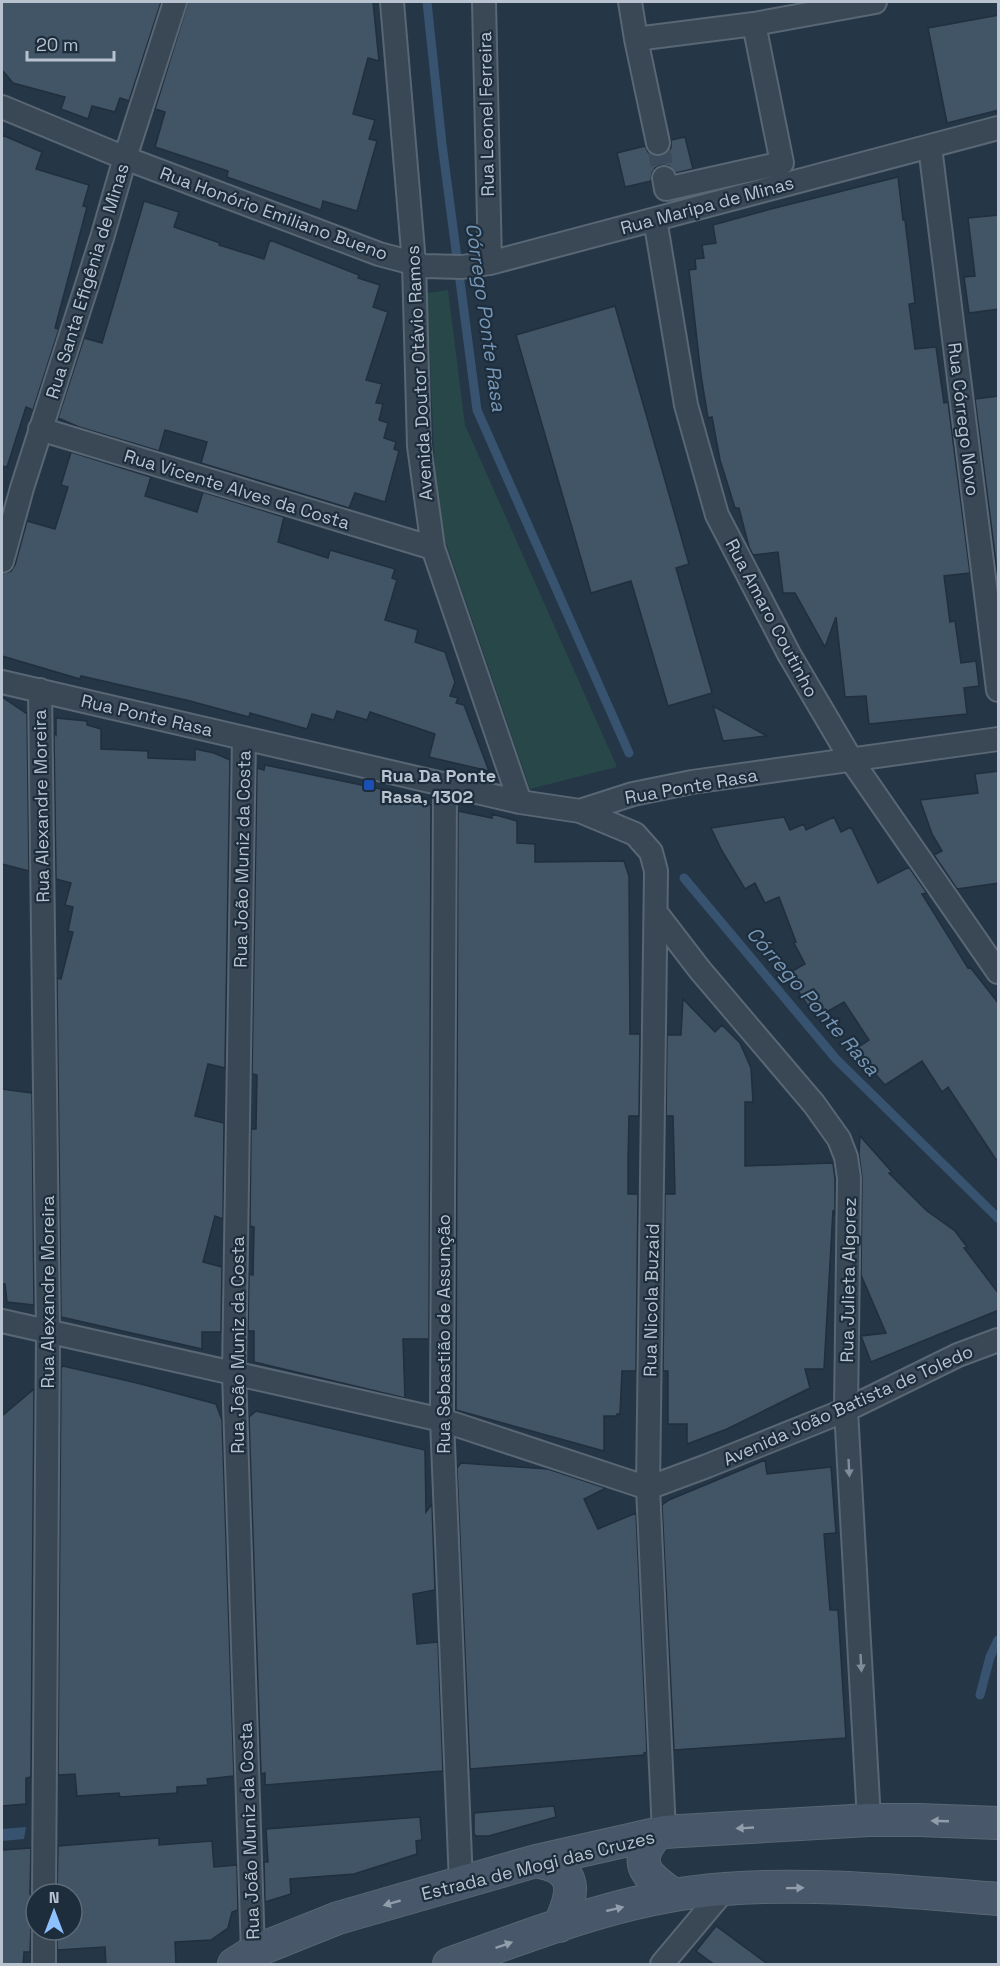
<svg xmlns="http://www.w3.org/2000/svg" width="1000" height="1966" viewBox="0 0 1000 1966" font-family="'Space Grotesk',sans-serif">
<style>
.green{fill:#274748}
.water{fill:#37536f}
.lines{fill:none;stroke-linecap:round;stroke-linejoin:round}
.stream{stroke:#37536f;stroke-width:9}
.building{fill:#415566;stroke:#212f3e;stroke-width:1.5}
.minor-tunnel{stroke:#3b4b5b;stroke-width:22;stroke-dasharray:22 11;stroke-linecap:butt}
.minor-casing{stroke:#596673;stroke-width:26}
.secondary-casing{stroke:#596673;stroke-width:34}
.minor{stroke:#3a4856;stroke-width:22}
.secondary{stroke:#485769;stroke-width:32}
.oneway{fill:#7f8c99}
.oneway2{fill:#919dab}
.transit-dot{fill:#1a4fb4;stroke:#1e2d3c;stroke-width:2}
.labels{text-anchor:middle;dominant-baseline:central;stroke-width:4.5;stroke-linejoin:round;paint-order:stroke}
.street-label{font-size:18px;fill:#b8c3cf;stroke:#1e2d3c}
.poi-label{font-size:18px;font-weight:bold;fill:#b8c3cf;stroke:#1e2d3c;text-anchor:start}
.water-label{font-size:20px;font-style:italic;fill:#7596b5;stroke:#1e2d3c}
</style>
<rect width="100%" height="100%" fill="#253647"/>
<path class="green" d="M448 290 465 425 617 767 530 789 437 517 427 293Z"/>
<path class="water" d="M26 1827 24 1839 2 1841V1829Z"/>
<g class="lines">
<path class="stream" d="M427 2 442 144 477 410 629 753
M684 878 836 1059 998 1218
M980 1695 990 1657 998 1640"/>
</g>
<path class="building" d="M2 2H161L129 101 120 98 115 112 92 106 88 119 61 109 65 97 13 83 2 70Z
M188 2H373L379 61 368 58 353 114 375 120 369 139 377 141 357 211 323 201 321 210 227 177 228 171 155 147 165 112 155 109Z
M999 15V110L947 123 928 28Z
M2 135 42 152 36 169 89 185 83 206 87 207 55 328 59 329 33 410 26 407 7 467 2 466Z
M685 137 693 169 676 173 669 166 661 165 655 168 652 173 651 181 625 187 617 153 645 146 648 152 653 156H661L667 153 671 148V140Z
M898 177 903 220H905L915 303 909 304 915 349 936 347 944 403 948 402 970 573 944 576 950 622 955 621 961 663 976 661 979 686 964 688 967 714 869 724 866 696 845 697 836 617 825 647 795 593H783L778 552 753 555 749 547 739 508H735L720 460 712 417 708 418 701 375 689 270 696 269 695 259 704 258 702 245 716 243 713 225 771 209Z
M144 201 179 212 174 227 220 243 219 245 264 259 270 240 359 275 358 278 380 285 373 307 388 312 366 380 382 384 376 403 383 404 379 420 388 423 384 438 396 442 394 449 399 451 385 502 355 493 349 508 201 463 207 442 165 430 159 451 79 427 58 418 84 338 102 343Z
M999 215V309L969 313 964 277 975 276 968 218Z
M615 306 689 564 676 568 712 693 668 706 631 581 591 593 516 335Z
M999 396V570H997L975 399Z
M71 452 151 477 145 496 197 512 203 492 284 517 278 542 328 558 330 550 395 569 392 578 397 580 385 620 418 630 415 642 445 652 455 682 450 696 458 698 456 703 464 705 489 771 429 757 435 734 370 712 367 720 337 711 334 720 312 714 307 729 250 713 249 717 190 701 81 676 80 679 2 656V574L11 571 15 565 27 521 55 529 68 487 61 485Z
M2 697 27 714 29 871 2 864Z
M713 706 767 736 723 741Z
M56 718 87 721V725L101 729V749L148 751V758L195 760V749L214 753 230 760 225 1068 208 1064 195 1116 224 1123 223 1219 215 1216 203 1262 222 1267 221 1332H202V1349L61 1317 57 978 61 979 73 932 68 931 73 907 65 905 71 883 56 879 54 733 56 735Z
M265 765 424 798 425 804 431 805 429 1339H403L405 1398 254 1362V1331H248L249 1274 253 1275 254 1227 250 1226 251 1129H256L257 1075 252 1074 257 768 264 770Z
M999 771V883L957 889 934 855 942 851 932 834 920 800 978 793 975 774Z
M458 811 492 818V814L517 821V843L535 844V862L624 861 629 876 630 1034H640L639 1116H629L628 1163V1194H638L636 1371H622L620 1414H617V1416H604V1451L456 1410Z
M784 817 790 830 804 824 806 830 834 817 841 832 851 827 878 883 909 867 927 893 922 894 968 968 970 967 999 1004V1164L948 1087 942 1092 922 1061 885 1085 854 1050 869 1040 844 1002 816 1018 787 974 805 964 794 943 796 942 779 897 765 903 755 883 745 889 722 851 711 828Z
M683 999 715 1032 722 1025 740 1043 751 1068 753 1102H745V1166L833 1163 835 1179V1215L833 1210 824 1369H805L810 1388 727 1429 687 1444V1424H668V1371H663L665 1194H675L673 1116H666L667 1035H681Z
M2 1089 31 1093 32 1091 34 1305 7 1302 5 1284H2Z
M860 1136 892 1172 889 1173 927 1211 955 1231 967 1247 964 1248 999 1294V1310L871 1362 861 1336 886 1333 861 1275 862 1178 859 1154Z
M63 1366 137 1383 216 1404 222 1420 234 1776 207 1779 208 1785 177 1787V1793L120 1797 119 1793 77 1796 75 1774 58 1775 61 1368Z
M34 1389 31 1777 26 1778V1804L2 1806V1416Z
M256 1411 425 1450 426 1512 432 1504 435 1590 413 1594 417 1644 438 1642 443 1771 265 1785V1773L261 1774 249 1417Z
M765 1460 767 1474 831 1467 836 1533 824 1534 830 1610H838L846 1738 674 1750 662 1505 669 1500Z
M461 1463 548 1469 606 1488 584 1499 598 1529 636 1513 647 1752 644 1753V1755L470 1769 457 1468Z
M554 1806 556 1817 489 1836H476L474 1834V1813Z
M420 1817 422 1840 416 1841 417 1854 354 1874 290 1879 291 1894 265 1902 264 1862H268L266 1829Z
M159 1838V1845L212 1841 214 1867 237 1865 238 1910 232 1912 228 1928 211 1940 175 1942 176 1965H106L105 1947 57 1950V1930H72V1894H57L58 1846Z
M31 1848 30 1894 36 1905V1919L31 1929 30 1952H24L23 1965H2V1850Z
M716 1926 769 1965H715L696 1951Z"/>
<g class="lines">
<path class="minor-tunnel" d="M658 143 664 178"/>
<g class="minor-casing">
<path id="minor" d="M392 2 414 263 419 446 433 548 520 802
M484 2 490 263
M630 2 636 39 658 143
M636 39 754 24 875 2
M2 107 125 158 379 254 424 266 462 267 490 263 998 128
M930 147 998 690
M664 178 666 189 782 163 754 24
M655 219 686 405 717 515 789 654 852 761 998 972
M40 429 433 548
M2 561 22 488 102 238 125 158 175 2
M2 682 520 802 580 811 633 794 692 782 998 739
M40 690 48 1331 44 1894
M244 738 234 1373 253 1952
M445 784 442 1420 461 1883
M580 811 635 834 651 852 656 871 648 1488 664 1832
M657 914 700 970 814 1104 839 1139 846 1157 849 1178 846 1410 869 1820
M2 1321 442 1420 648 1488 707 1466 846 1410 958 1355 998 1340
M44 1964V1930
M662 1964 725 1889"/>
</g>
<g class="secondary-casing">
<path id="secondary" d="M657 1834C630 1864 648 1877 674 1895
M536 1861C580 1869 574 1893 559 1926
M234 1964 253 1952 338 1918 536 1861 664 1832 869 1820H919L998 1823
M449 1964C538 1932 630 1895 725 1889 817 1882 908 1892 998 1899"/>
</g>
<use href="#minor" class="minor"/>
<use href="#secondary" class="secondary"/>
</g>
<defs><path id="oneway-solid" d="M-6-.8H1V-3.2L6.5 0L1 3.2V.8H-6Z" transform="scale(1.5)"/></defs>
<g class="oneway">
<use href="#oneway-solid" transform="translate(849 1468) rotate(87)"/>
<use href="#oneway-solid" transform="translate(861 1663) rotate(87)"/>
</g>
<g class="oneway2">
<use href="#oneway-solid" transform="translate(940 1821) rotate(-178)"/>
<use href="#oneway-solid" transform="translate(745 1828) rotate(177)"/>
<use href="#oneway-solid" transform="translate(795 1888) rotate(-1)"/>
<use href="#oneway-solid" transform="translate(392 1903) rotate(164)"/>
<use href="#oneway-solid" transform="translate(615 1909) rotate(-13)"/>
<use href="#oneway-solid" transform="translate(504 1945) rotate(-19)"/>
</g>
<rect class="transit-dot" x="363" y="779" width="12" height="12" rx="3"/>
<g class="labels">
<g class="street-label">
<text transform="translate(486 114) rotate(-91)">Rua Leonel Ferreira</text>
<text transform="translate(707 205) rotate(-15)">Rua Maripa de Minas</text>
<text transform="translate(274 213) rotate(20)">Rua Honório Emiliano Bueno</text>
<text transform="translate(87 281) rotate(-73)">Rua Santa Efigênia de Minas</text>
<text transform="translate(419 373) rotate(-93)">Avenida Doutor Otávio Ramos</text>
<text transform="translate(964 419) rotate(83)">Rua Córrego Novo</text>
<text transform="translate(237 489) rotate(17)">Rua Vicente Alves da Costa</text>
<text transform="translate(772 618) rotate(62)">Rua Amaro Coutinho</text>
<text transform="translate(147 715) rotate(13)">Rua Ponte Rasa</text>
<text transform="translate(691 786) rotate(-10)">Rua Ponte Rasa</text>
<text transform="translate(41 806) rotate(-91)">Rua Alexandre Moreira</text>
<text transform="translate(242 859) rotate(-89)">Rua João Muniz da Costa</text>
<text transform="translate(848 1280) rotate(-89)">Rua Julieta Algorez</text>
<text transform="translate(47 1292) rotate(-90)">Rua Alexandre Moreira</text>
<text transform="translate(651 1300) rotate(-89)">Rua Nicola Buzaid</text>
<text transform="translate(443 1334) rotate(-90)">Rua Sebastião de Assunção</text>
<text transform="translate(237 1345) rotate(-90)">Rua João Muniz da Costa</text>
<text transform="translate(848 1405) rotate(-24)">Avenida João Batista de Toledo</text>
<text transform="translate(249 1831) rotate(-92)">Rua João Muniz da Costa</text>
<text transform="translate(538 1865) rotate(-14)">Estrada de Mogi das Cruzes</text>
</g>
<g class="poi-label">
<text x="381" y="775">Rua Da Ponte<tspan x="381" dy="21">Rasa, 1302</tspan></text>
</g>
<g class="water-label">
<text transform="translate(486 317) rotate(82)">Córrego Ponte Rasa</text>
<text transform="translate(813 1001) rotate(49)">Córrego Ponte Rasa</text>
</g>
</g>
<rect width="1000" height="1966" fill="none" stroke="#b8c3cf" stroke-width="6"/>
<g transform="translate(54 1912)"><circle r="28" fill="#1e2d3c" stroke="#5c6977" stroke-width="1.5"/>
<path d="M0-4.5L10 22L0 15L-10 22Z" fill="#8dc2ff"/>
<text y="-9" font-size="16" font-weight="bold" text-anchor="middle" fill="#b8c3cf">N</text>
</g>
<path d="M27 51v9h87v-9" fill="none" stroke="#b8c3cf" stroke-width="3"/>
<text x="36" y="51" font-size="18" fill="#b8c3cf" stroke="#1e2d3c" stroke-width="4.5" paint-order="stroke">20 m</text>
</svg>
